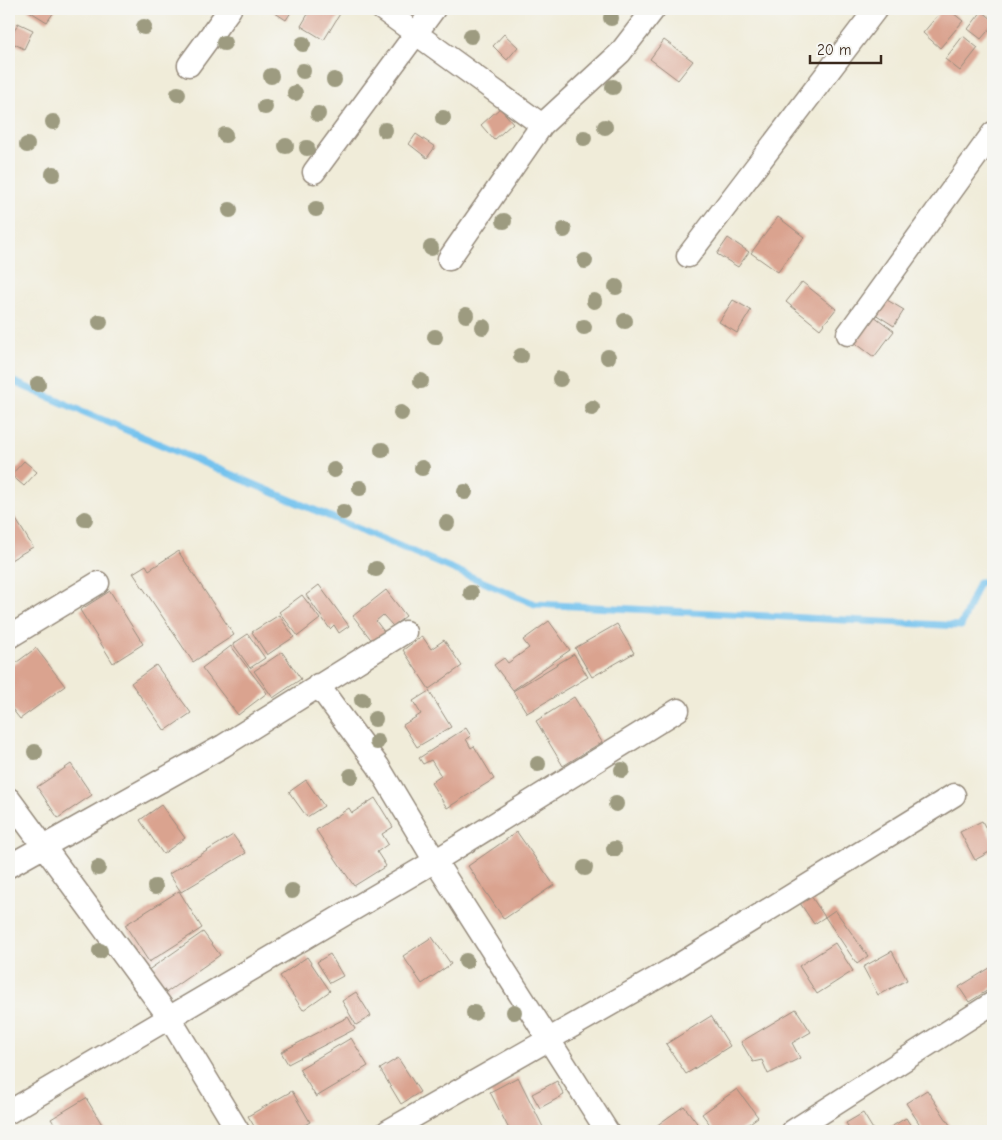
<svg xmlns="http://www.w3.org/2000/svg" width="1002" height="1140" viewBox="0 0 1002 1140" font-family="'Comic Neue',sans-serif">
<style>
.lines{fill:none;stroke-linecap:round;stroke-linejoin:round}
.stream{stroke:#73c2ee;stroke-width:7}
.building{fill:#daa38f}
.street-casing{stroke:#968b7c;stroke-width:25}
.street{stroke:#fff;stroke-width:22}
.tree{fill:#9d9b80}
</style>
<rect width="100%" height="100%" fill="#f6f6f2"/>
<filter id="ink" filterUnits="userSpaceOnUse"><feTurbulence type="fractalNoise" baseFrequency=".02" numOctaves="2"/><feDisplacementMap in="SourceGraphic" scale="10" xChannelSelector="R" yChannelSelector="G"/><feConvolveMatrix kernelMatrix="1 2 1 2 8 2 1 2 1" color-interpolation-filters="sRGB"/></filter>
<filter id="wash" filterUnits="userSpaceOnUse"><feTurbulence type="fractalNoise" baseFrequency=".0096" numOctaves="4" result="noise"/><feDisplacementMap in="SourceGraphic" scale="20" xChannelSelector="R" yChannelSelector="G"/><feGaussianBlur stdDeviation="1.12" result="paint"/><feColorMatrix in="noise" values="0 0 0 0 0 0 0 0 0 0 0 0 0 0 0 0 0 1.4 0 .05"/><feComposite in="paint" operator="in"/></filter>
<g filter="url(#wash)">
<rect width="100%" height="100%" fill="#f0ecd9"/>
<g class="lines">
<path class="stream" d="M9 380 535 604 961 626 979 582H993"/>
</g>
<g id="blocks">
<path class="building" d="M26 9H56L47 22Z
M269 9H293L286 20Z
M311 9H337L341 12 324 40 301 26Z
M943 9H948L963 21 940 48 923 33Z
M982 11 993 20V25L981 39 968 29Z
M18 23 33 30 24 49 9 41Z
M504 34 518 47 507 60 493 46Z
M963 36 978 48 960 71 945 59Z
M664 40 693 61 678 80 650 59Z
M500 108 513 123 494 140 481 125Z
M416 134 435 147 427 158 409 144Z
M778 217 804 237 778 272 751 253Z
M728 238 749 252 738 267 717 254Z
M802 282 836 309 820 329 786 302Z
M882 297 904 310 894 326 872 312Z
M733 300 751 310 737 333 719 322Z
M874 316 894 331 874 357 854 342Z
M24 461 37 472 24 486 11 475Z
M12 513 33 547 9 561V515Z
M178 551 234 635 193 662 133 573 146 565 149 570Z
M319 585 349 626 339 633 334 625 330 629 306 595Z
M386 590 406 616 393 626 383 615 376 621 385 633 373 642 353 616Z
M110 591 143 644 113 663 80 610Z
M302 595 320 619 298 636 279 612Z
M279 615 294 637 267 655 252 632Z
M549 621 570 650 513 690 494 665 504 658 508 663 529 648 523 640Z
M617 624 634 653 592 677 575 648Z
M248 634 265 658 250 668 233 644Z
M422 636 431 649 444 640 462 666 429 689 403 650Z
M231 646 267 693 238 715 202 668Z
M36 648 65 686 20 719 9 705V668Z
M282 652 301 679 273 698 254 671Z
M574 654 588 677 527 713 513 691Z
M156 665 191 713 165 731 131 683Z
M429 691 451 727 417 747 403 725 421 714 413 701Z
M574 697 602 742 563 766 536 721Z
M466 728 471 736 466 739 471 748 474 746 494 779 447 808 431 783 441 776 431 760 423 764 419 758Z
M71 764 92 795 58 818 37 787Z
M306 780 324 806 307 817 289 792Z
M375 798 393 827 382 834 388 844 377 852 386 866 354 886 316 830 349 808 352 813Z
M161 805 185 838 163 854 140 820Z
M982 821 993 842V850L975 860 960 832Z
M517 832 554 885 504 919 468 866Z
M233 835 246 853 181 892 169 874Z
M179 891 202 928 149 962 125 925Z
M809 893 825 917 814 924 798 900Z
M835 910 868 956 857 964 825 917Z
M203 932 220 955 164 994 147 971Z
M432 937 451 964 422 984 403 956Z
M835 943 853 971 817 994 799 966Z
M892 951 907 980 878 995 863 967Z
M330 954 343 976 330 983 317 962Z
M307 957 330 991 303 1010 280 976Z
M993 966V987L969 1002 959 987Z
M356 992 371 1016 356 1025 342 1001Z
M796 1009 811 1032 792 1043 800 1058 768 1074 762 1060 753 1062 741 1042Z
M711 1016 730 1046 686 1074 666 1044Z
M348 1017 355 1029 288 1064 281 1052Z
M351 1038 368 1066 316 1097 299 1069Z
M398 1058 420 1092 401 1104 380 1069Z
M518 1077 545 1131H510L490 1092Z
M557 1081 564 1095 540 1108 532 1094Z
M737 1089 758 1117 739 1131H715L702 1114Z
M927 1090 952 1128 947 1131H924L906 1103Z
M292 1091 310 1122 294 1131H257L248 1116Z
M86 1098 106 1131H59L51 1119Z
M684 1106 703 1131H649Z
M863 1113 874 1131H851L846 1123Z
M906 1118 914 1131H884Z"/>
</g>
</g>
<g filter="url(#ink)">
<use href="#blocks" fill-opacity="0" stroke="#968b7c" stroke-width="1"/>
<g class="lines">
<g class="street-casing">
<path id="street" d="M382 9 542 125
M189 65 230 9
M314 172 434 9
M688 256 876 9
M449 259 542 125 620 53 654 9
M848 334 993 133
M9 637 98 583
M318 685 378 766 435 861 607 1131
M9 799 169 1017 238 1131
M9 866 223 746 405 632
M9 1112 435 861 678 710
M388 1131 674 968 954 795
M793 1131 993 1003"/>
</g>
<use href="#street" class="street"/>
</g>
<g class="tree">
<circle cx="611" cy="18" r="8"/>
<circle cx="144" cy="27" r="8"/>
<circle cx="471" cy="36" r="8"/>
<circle cx="224" cy="43" r="8"/>
<circle cx="303" cy="44" r="8"/>
<circle cx="303" cy="71" r="8"/>
<circle cx="271" cy="76" r="8"/>
<circle cx="334" cy="80" r="8"/>
<circle cx="613" cy="87" r="8"/>
<circle cx="295" cy="93" r="8"/>
<circle cx="178" cy="94" r="8"/>
<circle cx="265" cy="107" r="8"/>
<circle cx="318" cy="114" r="8"/>
<circle cx="443" cy="118" r="8"/>
<circle cx="53" cy="122" r="8"/>
<circle cx="605" cy="127" r="8"/>
<circle cx="385" cy="130" r="8"/>
<circle cx="225" cy="135" r="8"/>
<circle cx="584" cy="138" r="8"/>
<circle cx="27" cy="145" r="8"/>
<circle cx="286" cy="146" r="8"/>
<circle cx="307" cy="148" r="8"/>
<circle cx="53" cy="174" r="8"/>
<circle cx="316" cy="209" r="8"/>
<circle cx="230" cy="210" r="8"/>
<circle cx="504" cy="221" r="8"/>
<circle cx="564" cy="230" r="8"/>
<circle cx="431" cy="248" r="8"/>
<circle cx="585" cy="261" r="8"/>
<circle cx="616" cy="287" r="8"/>
<circle cx="594" cy="301" r="8"/>
<circle cx="466" cy="315" r="8"/>
<circle cx="625" cy="321" r="8"/>
<circle cx="100" cy="322" r="8"/>
<circle cx="483" cy="327" r="8"/>
<circle cx="584" cy="327" r="8"/>
<circle cx="435" cy="337" r="8"/>
<circle cx="521" cy="356" r="8"/>
<circle cx="608" cy="357" r="8"/>
<circle cx="560" cy="379" r="8"/>
<circle cx="421" cy="381" r="8"/>
<circle cx="38" cy="384" r="8"/>
<circle cx="592" cy="408" r="8"/>
<circle cx="401" cy="413" r="8"/>
<circle cx="382" cy="450" r="8"/>
<circle cx="422" cy="468" r="8"/>
<circle cx="334" cy="470" r="8"/>
<circle cx="360" cy="488" r="8"/>
<circle cx="465" cy="492" r="8"/>
<circle cx="343" cy="512" r="8"/>
<circle cx="85" cy="519" r="8"/>
<circle cx="447" cy="523" r="8"/>
<circle cx="376" cy="569" r="8"/>
<circle cx="471" cy="593" r="8"/>
<circle cx="362" cy="700" r="8"/>
<circle cx="375" cy="719" r="8"/>
<circle cx="377" cy="742" r="8"/>
<circle cx="35" cy="752" r="8"/>
<circle cx="538" cy="764" r="8"/>
<circle cx="622" cy="770" r="8"/>
<circle cx="351" cy="776" r="8"/>
<circle cx="616" cy="804" r="8"/>
<circle cx="614" cy="849" r="8"/>
<circle cx="98" cy="868" r="8"/>
<circle cx="585" cy="868" r="8"/>
<circle cx="155" cy="887" r="8"/>
<circle cx="292" cy="891" r="8"/>
<circle cx="100" cy="951" r="8"/>
<circle cx="466" cy="961" r="8"/>
<circle cx="514" cy="1012" r="8"/>
<circle cx="474" cy="1013" r="8"/>
</g>
</g>
<rect width="1002" height="1140" fill="none" stroke="#f6f6f2" stroke-width="30"/>
<path d="M810 55v8h71v-8" fill="none" stroke="#3b2a1e" stroke-width="2.5"/>
<text x="817" y="55" font-size="15" fill="#3b2a1e" stroke="#f6f6f2" stroke-width="4" paint-order="stroke">20 m</text>
</svg>
